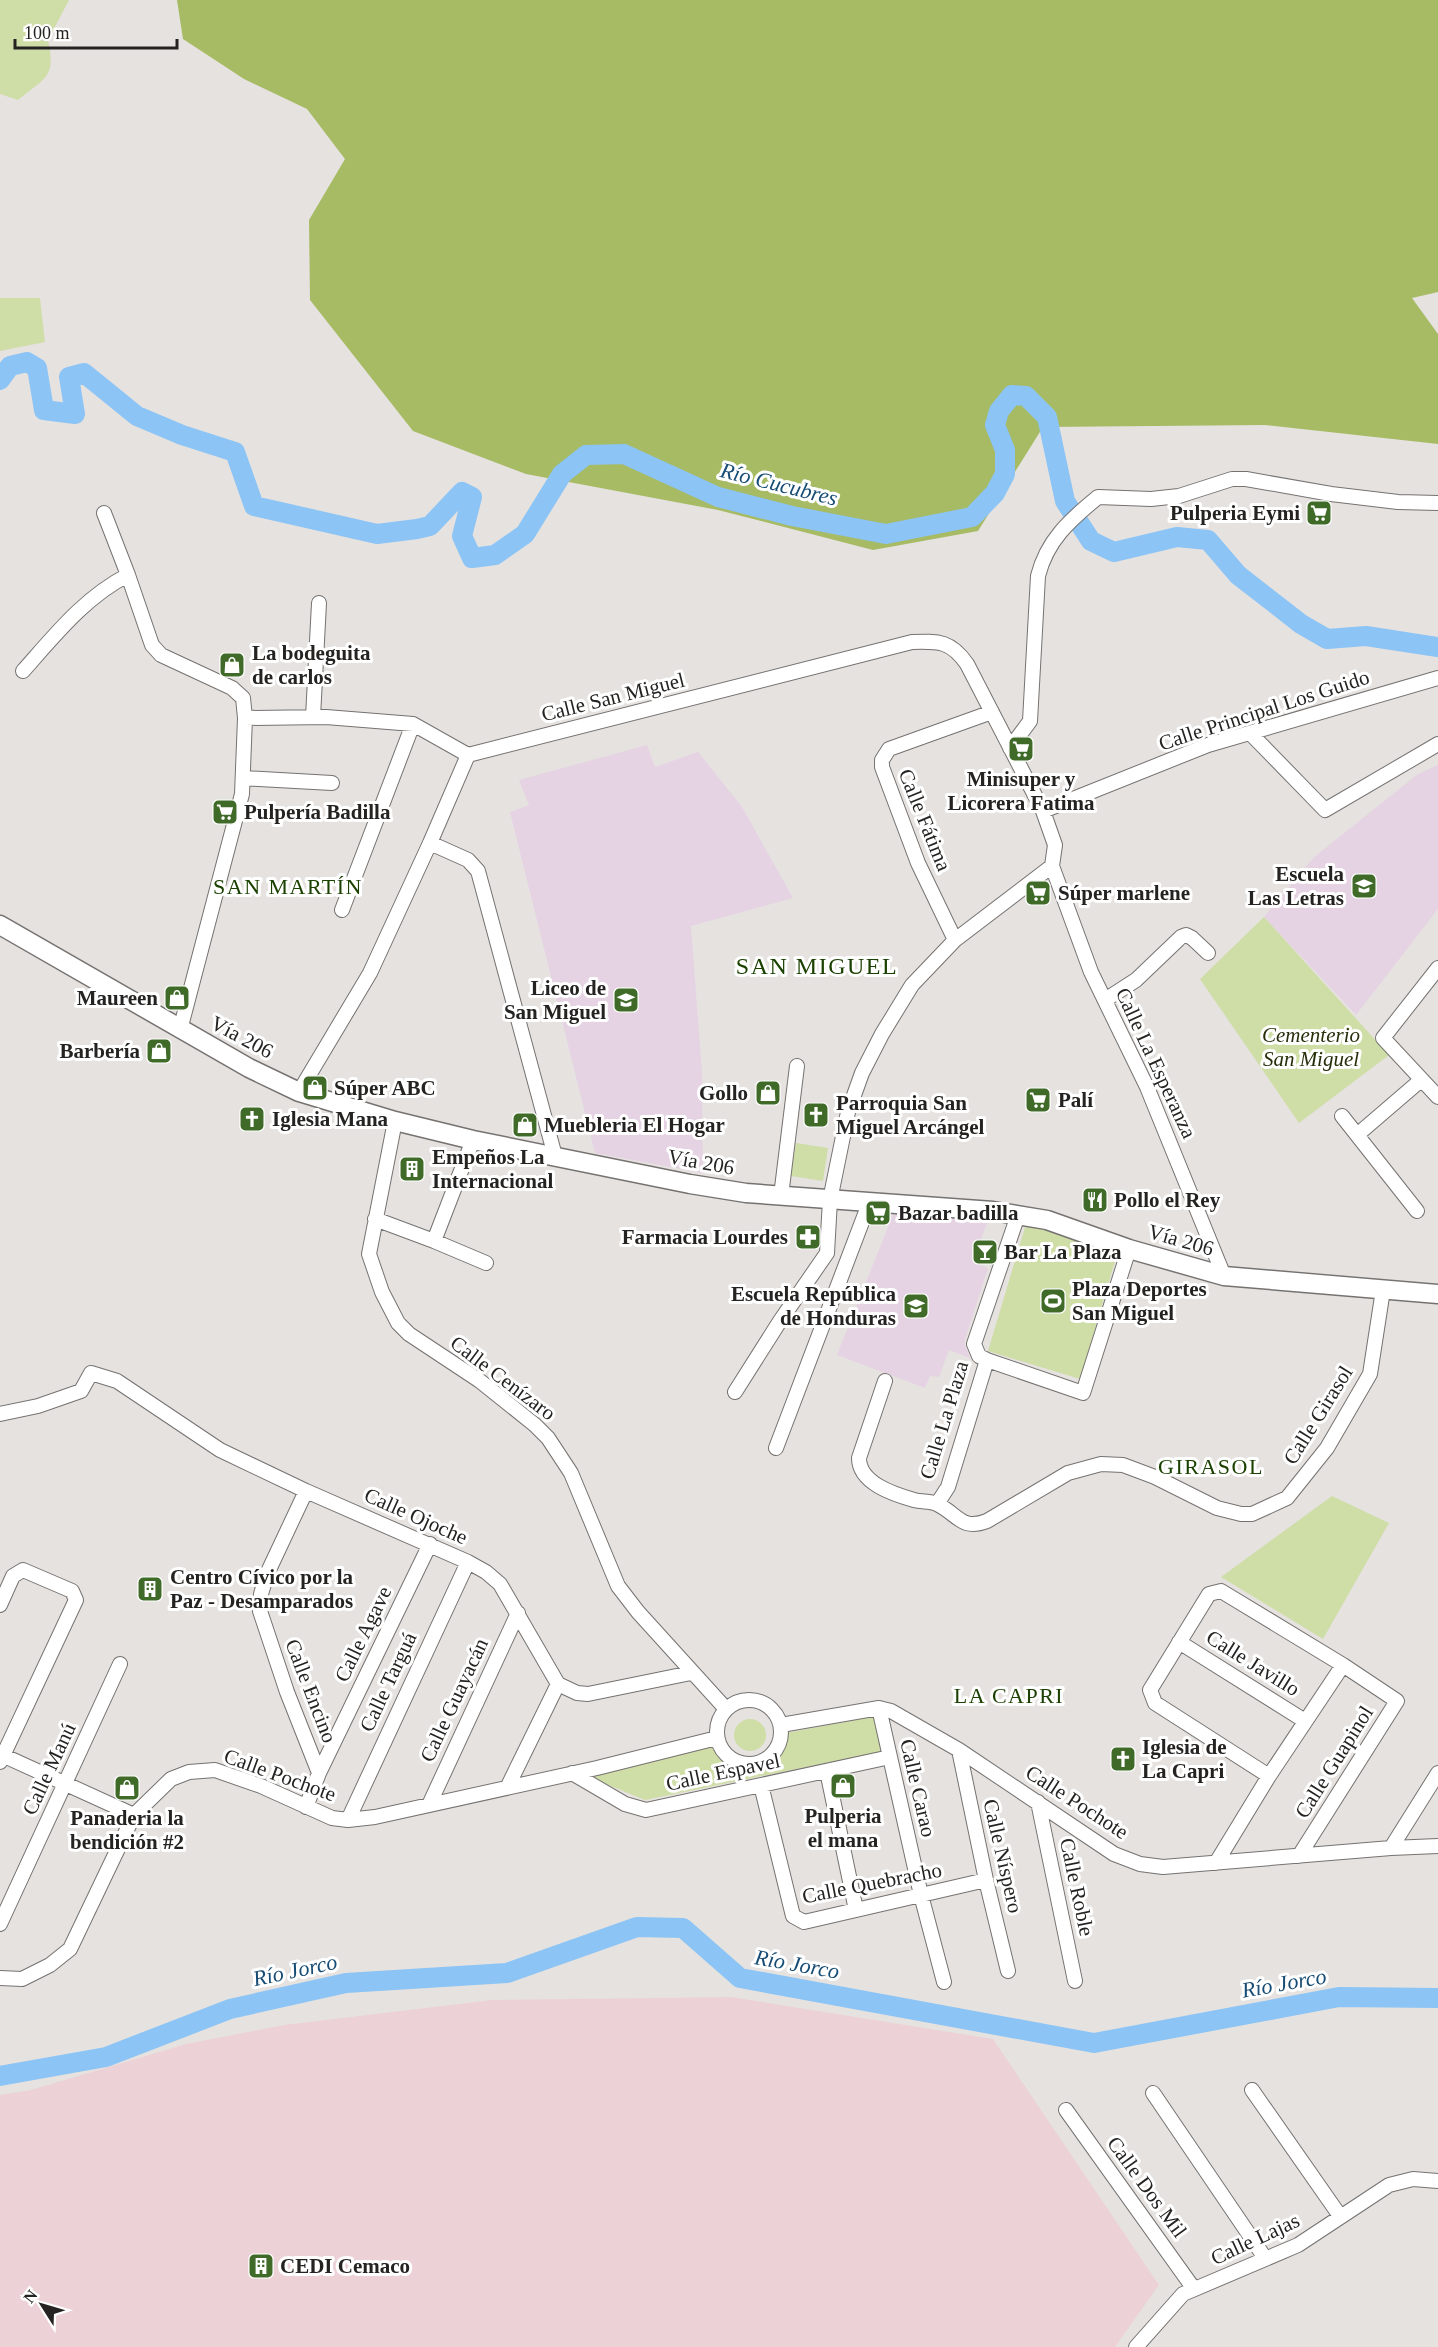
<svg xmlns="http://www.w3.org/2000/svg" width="1438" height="2347" viewBox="0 0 1438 2347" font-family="'Times New Roman',serif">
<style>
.industrial{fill:#ecd2d7}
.education{fill:#e5d3e3}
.green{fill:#cfdda7}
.forest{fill:#a7bb65}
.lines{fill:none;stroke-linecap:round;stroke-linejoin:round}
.river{stroke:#8bc4f5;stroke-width:20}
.street-casing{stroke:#757270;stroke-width:16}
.secondary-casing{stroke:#757270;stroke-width:21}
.street{stroke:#fff;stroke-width:14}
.secondary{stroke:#fff;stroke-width:18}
.labels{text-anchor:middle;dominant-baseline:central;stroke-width:6;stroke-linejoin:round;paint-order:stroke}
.poi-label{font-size:21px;font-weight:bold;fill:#242322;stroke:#fff;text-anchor:start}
.street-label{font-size:21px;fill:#242322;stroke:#fff}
.park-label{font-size:21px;font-style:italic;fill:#272f0a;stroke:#fff}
.water-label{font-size:22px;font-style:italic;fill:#174c74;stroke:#fff}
.neighbourhood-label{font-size:22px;letter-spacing:1.5px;fill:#1b4100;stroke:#fff}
.quarter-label{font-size:24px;letter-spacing:1.5px;fill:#1b4100;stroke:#fff}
</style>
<rect width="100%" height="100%" fill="#e6e2e0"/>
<path class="industrial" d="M731 1997 993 2039 1159 2285 1115 2347H0V2095L31 2090 186 2044 284 2025 492 2000Z"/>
<path class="education" d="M647 745 655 767 698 752 742 807 793 898 691 926 702 1073 703 1173 595 1153 510 812 529 805 519 780Z
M1438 765V909L1356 1015 1264 917 1313 858 1418 774Z
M896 1207 989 1217 973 1262 988 1268 964 1343 970 1358 949 1350 939 1377 930 1376 925 1388 837 1355Z"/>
<path class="green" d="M0 0H69L48 40C56 78 46 77 18 100L0 94Z
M0 298H40L45 342 0 351Z
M1264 917 1389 1055 1299 1123 1200 979Z
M796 1143 828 1148 823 1181 791 1176Z
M1026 1224 1118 1251 1080 1379 988 1351Z
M1332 1496 1389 1523 1323 1639 1221 1577Z
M877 1716 884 1751 645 1800 589 1777 714 1746C738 1781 777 1776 786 1733Z
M734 1735a16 16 0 1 1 32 0a16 16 0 1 1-32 0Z"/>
<path class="forest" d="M177 0H1438V292L1412 298 1438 334V444L1265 425 1043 427 978 531 873 550 718 510 526 474 413 431 310 300 309 220 345 159 307 109 244 79 183 39Z"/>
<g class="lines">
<path class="river" d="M0 380 10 366 27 362 37 368 44 410 75 414 69 377 84 373 137 416 182 435 235 452 254 506 377 534 417 529 430 526 462 492 472 497 462 536 472 558 495 555 525 534 562 474 586 455 624 454 718 497 792 516 886 534 972 517 995 493 1005 474V450L995 425 999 411 1012 395 1026 396 1047 417 1065 501 1072 512
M1078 521 1091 541 1114 552 1177 537 1208 540 1238 575 1301 624 1327 639 1366 636 1438 647
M0 2076 106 2057 230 2009 346 1983 507 1973 637 1927 683 1928 740 1978 1094 2043 1339 1997 1438 1998"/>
<g class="street-casing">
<path id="street" d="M104 513 128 575 152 645 161 655 232 688 243 698 245 718 242 794 180 1030
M23 671C55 635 85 597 128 575
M313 717 319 603
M245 718 326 717 413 724 468 755
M1250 733 1325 810 1438 744
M1010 748 1030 721 1038 576C1047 540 1070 520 1098 497L1151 499 1179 496 1232 479H1246L1331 494 1398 502 1438 503
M243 778 332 783
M1043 811 1208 745 1438 678
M430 843 468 860 478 871 555 1156
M1052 866 1091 972 1147 1087 1224 1276
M342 910 413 724
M955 940 918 863 882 767V760L889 749 992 712
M1438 968 1383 1038 1438 1097
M1105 1000 1136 980 1181 937 1186 935 1192 938 1208 953
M299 1092 370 973 430 843 468 755 912 642C939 641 951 641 967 664L1043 811 1055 845 1052 866 955 940 912 985 882 1034 862 1073 848 1112 830 1200 827 1253 780 1321 735 1392
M1342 1116 1417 1211
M395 1121 369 1254 382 1292 398 1323 409 1334 480 1381 535 1425 548 1438 571 1473 618 1586 638 1612 726 1709
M1357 1135 1421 1080
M781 1196 797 1066
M375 1219 434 1241 473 1140
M434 1241 486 1263
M987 1360 1083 1393 1129 1249
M885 1381 859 1458C859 1483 893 1494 914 1500 922 1502 931 1501 937 1504 958 1514 961 1531 987 1521L1068 1473 1101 1464 1123 1465 1155 1477 1217 1508 1241 1514H1252L1287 1498 1327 1448 1370 1374 1383 1290
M0 1414 38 1406 81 1391 91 1373 117 1381 220 1450 306 1491 468 1562 486 1572 500 1584 558 1684 577 1693 588 1694 691 1673
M776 1448 870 1201
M306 1491 267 1574 261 1594 260 1611 287 1692 319 1773
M937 1504 948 1487 987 1360 979 1356 974 1344 1018 1215
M0 1605 13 1576 23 1570 72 1591 76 1600 0 1762
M1179 1642 1305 1721
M717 1732a32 32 0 1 1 64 0a32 32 0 1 1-64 0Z
M879 1708 921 1895 944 1982
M781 1725 879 1708 891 1711 959 1750 1114 1854 1140 1864 1163 1867 1391 1848 1438 1846
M959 1750 986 1880 1008 1971
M0 1754 134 1815
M827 1771 856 1910
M572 1773 625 1804 646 1810 890 1757
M1269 1776 1155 1703 1150 1690 1209 1594 1221 1591 1343 1665
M761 1785 793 1916 804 1922 986 1880
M508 1786 558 1684
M1038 1802 1075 1981
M429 1805 518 1613
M306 1807 319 1773 430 1544
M348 1820 468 1562
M1391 1848 1438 1773
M1216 1863 1269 1776 1343 1665 1397 1701 1299 1856
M0 1924 120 1664
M0 1978 22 1979 50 1965 70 1949 134 1815 171 1779 189 1772 215 1770 261 1786 332 1818 348 1820 375 1817 597 1768 717 1738
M1252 2090 1340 2216
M1153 2093 1265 2258
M1066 2110 1194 2289
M1136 2347 1183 2294 1298 2245 1389 2185 1413 2179 1438 2181"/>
</g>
<g class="secondary-casing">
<path id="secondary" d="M0 925 249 1068 299 1092 395 1121 473 1140 690 1184 746 1193 993 1211 1047 1220 1129 1249 1224 1276 1438 1294"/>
</g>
<use href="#street" class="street"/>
<use href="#secondary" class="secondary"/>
</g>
<defs>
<g id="supermarket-square" transform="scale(1.35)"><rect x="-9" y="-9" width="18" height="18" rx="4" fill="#3f6a27" stroke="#fff"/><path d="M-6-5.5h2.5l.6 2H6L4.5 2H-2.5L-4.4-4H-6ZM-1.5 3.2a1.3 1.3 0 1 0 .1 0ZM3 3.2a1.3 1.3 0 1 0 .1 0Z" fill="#fff"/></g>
<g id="shop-square" transform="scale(1.35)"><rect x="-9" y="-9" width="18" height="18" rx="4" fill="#3f6a27" stroke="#fff"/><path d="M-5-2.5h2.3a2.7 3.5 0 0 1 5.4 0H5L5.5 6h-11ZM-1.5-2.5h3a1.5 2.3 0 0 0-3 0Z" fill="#fff"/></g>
<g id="school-square" transform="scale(1.35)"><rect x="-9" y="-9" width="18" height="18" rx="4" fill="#3f6a27" stroke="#fff"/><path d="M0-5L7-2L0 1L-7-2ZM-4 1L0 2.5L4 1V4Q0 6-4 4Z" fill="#fff"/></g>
<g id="church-square" transform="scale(1.35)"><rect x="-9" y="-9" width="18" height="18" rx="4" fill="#3f6a27" stroke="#fff"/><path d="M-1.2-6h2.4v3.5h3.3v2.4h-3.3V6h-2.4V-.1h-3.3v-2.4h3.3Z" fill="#fff"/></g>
<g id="building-square" transform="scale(1.35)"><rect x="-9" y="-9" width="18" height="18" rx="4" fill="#3f6a27" stroke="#fff"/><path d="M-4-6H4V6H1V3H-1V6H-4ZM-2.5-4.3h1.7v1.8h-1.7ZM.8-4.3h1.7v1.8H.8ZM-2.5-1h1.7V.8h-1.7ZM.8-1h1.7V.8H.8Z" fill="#fff"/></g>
<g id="restaurant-square" transform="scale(1.35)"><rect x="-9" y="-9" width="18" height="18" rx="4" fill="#3f6a27" stroke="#fff"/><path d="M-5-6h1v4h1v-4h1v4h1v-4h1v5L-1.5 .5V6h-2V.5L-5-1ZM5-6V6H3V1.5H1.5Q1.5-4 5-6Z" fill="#fff"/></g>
<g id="pharmacy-square" transform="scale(1.35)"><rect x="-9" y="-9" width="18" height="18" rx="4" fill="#3f6a27" stroke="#fff"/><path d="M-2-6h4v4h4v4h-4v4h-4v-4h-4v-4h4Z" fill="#fff"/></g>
<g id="bar-square" transform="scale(1.35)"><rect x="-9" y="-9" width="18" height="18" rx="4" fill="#3f6a27" stroke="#fff"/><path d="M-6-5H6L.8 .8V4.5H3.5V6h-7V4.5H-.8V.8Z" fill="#fff"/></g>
<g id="stadium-square" transform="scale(1.35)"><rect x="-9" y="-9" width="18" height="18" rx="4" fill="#3f6a27" stroke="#fff"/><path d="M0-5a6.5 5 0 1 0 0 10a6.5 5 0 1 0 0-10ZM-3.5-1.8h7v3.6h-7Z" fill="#fff"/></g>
</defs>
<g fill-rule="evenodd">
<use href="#supermarket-square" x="1319" y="513"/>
<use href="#shop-square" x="232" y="665"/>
<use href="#supermarket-square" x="1021" y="749"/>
<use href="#supermarket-square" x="225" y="812"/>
<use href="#school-square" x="1364" y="886"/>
<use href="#supermarket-square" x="1038" y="893"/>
<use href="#shop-square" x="177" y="998"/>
<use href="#school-square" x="626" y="1000"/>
<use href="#shop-square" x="159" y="1051"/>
<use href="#shop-square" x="315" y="1088"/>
<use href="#shop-square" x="768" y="1093"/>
<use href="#supermarket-square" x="1038" y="1100"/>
<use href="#church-square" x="816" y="1115"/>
<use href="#church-square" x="252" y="1119"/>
<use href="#shop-square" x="525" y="1125"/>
<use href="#building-square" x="412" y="1169"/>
<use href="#restaurant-square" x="1095" y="1200"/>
<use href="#supermarket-square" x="878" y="1213"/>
<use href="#pharmacy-square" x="808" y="1237"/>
<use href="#bar-square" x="985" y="1252"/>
<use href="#stadium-square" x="1053" y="1301"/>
<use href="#school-square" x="916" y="1306"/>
<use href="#building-square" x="150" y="1589"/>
<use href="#church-square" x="1123" y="1759"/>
<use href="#shop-square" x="843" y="1786"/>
<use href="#shop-square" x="127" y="1788"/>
<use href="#building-square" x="261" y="2266"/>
</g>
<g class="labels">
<g class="poi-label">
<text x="1300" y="513" text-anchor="end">Pulperia Eymi</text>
<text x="252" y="653">La bodeguita<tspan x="252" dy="24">de carlos</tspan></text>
<text x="1021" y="779" text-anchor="middle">Minisuper y<tspan x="1021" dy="24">Licorera Fatima</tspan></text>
<text x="244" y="812">Pulpería Badilla</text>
<text x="1344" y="874" text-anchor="end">Escuela<tspan x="1344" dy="24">Las Letras</tspan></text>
<text x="1058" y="893">Súper marlene</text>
<text x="606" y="988" text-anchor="end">Liceo de<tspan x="606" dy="24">San Miguel</tspan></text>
<text x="158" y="998" text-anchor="end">Maureen</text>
<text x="140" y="1051" text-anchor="end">Barbería</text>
<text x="334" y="1088">Súper ABC</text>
<text x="748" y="1093" text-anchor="end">Gollo</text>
<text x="1058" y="1100">Palí</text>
<text x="836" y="1103">Parroquia San<tspan x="836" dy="24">Miguel Arcángel</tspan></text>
<text x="272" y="1119">Iglesia Mana</text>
<text x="544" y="1125">Muebleria El Hogar</text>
<text x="432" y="1157">Empeños La<tspan x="432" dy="24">Internacional</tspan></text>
<text x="1114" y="1200">Pollo el Rey</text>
<text x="898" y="1213">Bazar badilla</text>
<text x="788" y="1237" text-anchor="end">Farmacia Lourdes</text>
<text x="1004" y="1252">Bar La Plaza</text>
<text x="1072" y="1289">Plaza Deportes<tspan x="1072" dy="24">San Miguel</tspan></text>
<text x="896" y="1294" text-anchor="end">Escuela República<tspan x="896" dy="24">de Honduras</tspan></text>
<text x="170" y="1577">Centro Cívico por la<tspan x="170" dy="24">Paz - Desamparados</tspan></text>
<text x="1142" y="1747">Iglesia de<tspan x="1142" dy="24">La Capri</tspan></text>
<text x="843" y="1816" text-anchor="middle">Pulperia<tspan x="843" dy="24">el mana</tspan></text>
<text x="127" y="1818" text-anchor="middle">Panaderia la<tspan x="127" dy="24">bendición #2</tspan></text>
<text x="280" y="2266">CEDI Cemaco</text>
</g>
<g class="street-label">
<text transform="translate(613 697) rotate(-14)">Calle San Miguel</text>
<text transform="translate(1264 710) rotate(-18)">Calle Principal Los Guido</text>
<text transform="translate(925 820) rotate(68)">Calle Fátima</text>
<text transform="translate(242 1037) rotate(28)">Vía 206</text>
<text transform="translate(1156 1063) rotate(65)">Calle La Esperanza</text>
<text transform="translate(701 1162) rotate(10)">Vía 206</text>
<text transform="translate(1181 1240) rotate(16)">Vía 206</text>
<text transform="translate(503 1378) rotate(37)">Calle Cenízaro</text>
<text transform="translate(1318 1415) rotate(-58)">Calle Girasol</text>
<text transform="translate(944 1420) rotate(-73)">Calle La Plaza</text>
<text transform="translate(416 1516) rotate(24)">Calle Ojoche</text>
<text transform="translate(363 1634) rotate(-64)">Calle Agave</text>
<text transform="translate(1253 1663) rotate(32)">Calle Javillo</text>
<text transform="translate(388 1682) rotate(-65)">Calle Targuá</text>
<text transform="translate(311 1691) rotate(69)">Calle Encino</text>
<text transform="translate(454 1700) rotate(-65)">Calle Guayacán</text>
<text transform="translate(1334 1762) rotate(-58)">Calle Guapinol</text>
<text transform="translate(49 1769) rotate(-65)">Calle Manú</text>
<text transform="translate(723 1772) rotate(-12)">Calle Espavel</text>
<text transform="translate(280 1775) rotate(20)">Calle Pochote</text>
<text transform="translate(918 1788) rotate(77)">Calle Carao</text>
<text transform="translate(1077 1802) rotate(33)">Calle Pochote</text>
<text transform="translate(1003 1856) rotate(77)">Calle Níspero</text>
<text transform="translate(872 1883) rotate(-11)">Calle Quebracho</text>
<text transform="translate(1077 1887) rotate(78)">Calle Roble</text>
<text transform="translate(1147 2187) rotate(54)">Calle Dos Mil</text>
<text transform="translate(1255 2239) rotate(-25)">Calle Lajas</text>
</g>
<g class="park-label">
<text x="1311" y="1035">Cementerio<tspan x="1311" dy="24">San Miguel</tspan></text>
</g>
<g class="water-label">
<text transform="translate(779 484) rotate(14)">Río Cucubres</text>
<text transform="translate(797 1964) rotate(10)">Río Jorco</text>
<text transform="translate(295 1970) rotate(-12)">Río Jorco</text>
<text transform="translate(1284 1983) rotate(-10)">Río Jorco</text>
</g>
<g class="neighbourhood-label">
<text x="288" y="886">SAN MARTÍN</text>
<text x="1211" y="1466">GIRASOL</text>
<text x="1009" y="1695">LA CAPRI</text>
</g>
<g class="quarter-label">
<text x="817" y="966">SAN MIGUEL</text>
</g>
</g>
<g transform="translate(42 2305) rotate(307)" stroke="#ffffff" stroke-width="4.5" paint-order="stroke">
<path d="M0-4.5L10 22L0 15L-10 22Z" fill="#242322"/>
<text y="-9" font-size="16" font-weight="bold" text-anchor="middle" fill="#242322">N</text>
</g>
<path d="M15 39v9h162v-9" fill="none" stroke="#242322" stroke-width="3"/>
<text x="24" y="39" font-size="18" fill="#242322" stroke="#ffffff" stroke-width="4.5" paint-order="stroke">100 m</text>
</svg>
